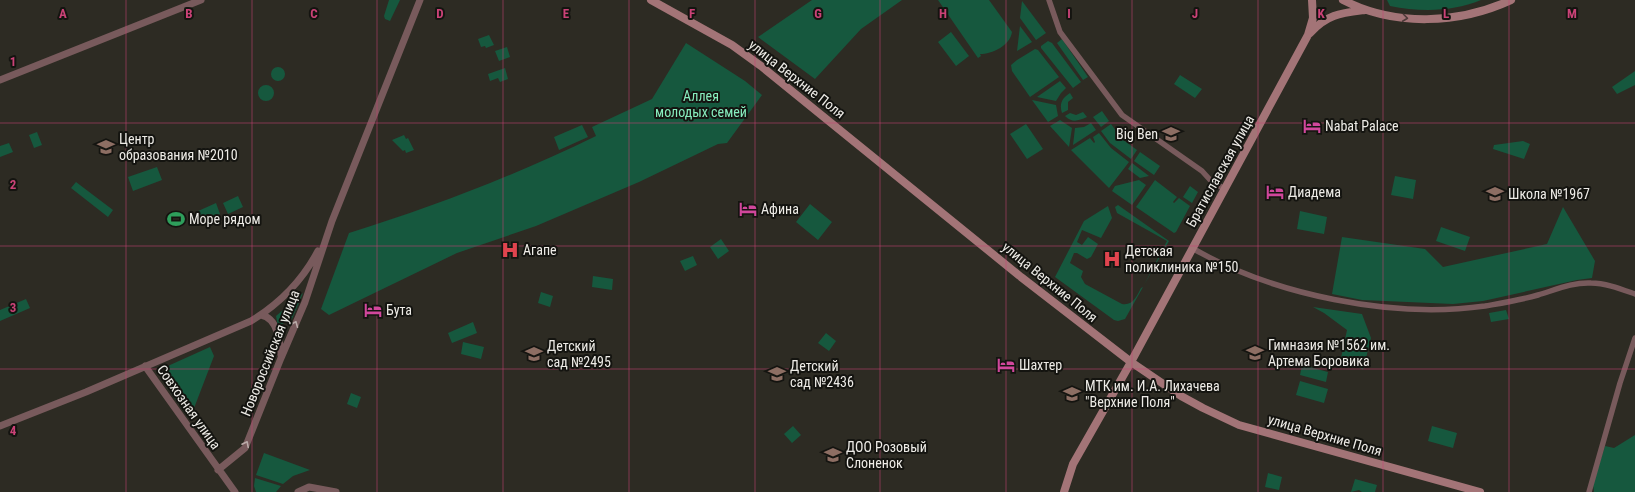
<svg xmlns="http://www.w3.org/2000/svg" width="1635" height="492" viewBox="0 0 1635 492" font-family="'Roboto Condensed',sans-serif">
<style>
.green{fill:#16583e}
.lines{fill:none;stroke-linecap:round;stroke-linejoin:round}
.minor{stroke:#785a5c;stroke-width:5.5}
.tertiary{stroke:#785a5c;stroke-width:7}
.secondary{stroke:#a37477;stroke-width:8}
.oneway{stroke:#4d3a39}
.oneway2{stroke:#b9aaa8}
.grid{fill:none;stroke:#cb4277;stroke-width:1;stroke-opacity:0.55}
.labels{text-anchor:middle;dominant-baseline:central;stroke-width:4;stroke-linejoin:round;paint-order:stroke}
.street-label{font-size:14px;fill:#eeece7;stroke:#141410}
.park-label{font-size:14px;fill:#87edbe;stroke:#141410}
.poi-label{font-size:14px;fill:#eeece7;stroke:#141410;text-anchor:start}
.grid-label{font-size:13px;text-anchor:middle;font-weight:bold;fill:#cb4277;stroke:#141410;stroke-width:4;stroke-linejoin:round;paint-order:stroke}
</style>
<rect width="100%" height="100%" fill="#2d2b23"/>
<path class="green" d="M389 0H400L390 21 385 19 384 16Z
M812 0H902L861 29 815 79 758 37Z
M938 0H989L1012 32C1010 46 992 54 980 54L981 56 978 58Z
M1387 0H1481C1452 12 1420 12 1390 6Z
M1022 1 1046 33 1036 40 1020 18Z
M1020 26 1032 42 1017 51Z
M951 32 969 56 956 66 938 42Z
M489 35 494 45 486 48 485 46 481 47 478 39Z
M1062 39 1088 77 1083 80 1057 43Z
M1048 41 1052 43 1081 82 1073 88 1041 48V46Z
M686 43 745 81 762 95 727 143 718 144 639 182 536 226 457 253 329 315 321 309 349 233C433 207 516 175 596 136L592 127 652 99Z
M507 47 510 57 499 61 495 51Z
M1035 49 1038 50 1059 77 1030 97 1012 71 1011 65 1017 60Z
M271 74a7 7 0 1 1 14 0a7 7 0 1 1-14 0Z
M505 68 508 79 500 82 498 78 490 81 488 74Z
M1635 71V85L1617 94 1612 87Z
M1180 75 1202 89 1195 98 1174 84Z
M1060 81 1066 88 1061 93 1056 101 1037 97Z
M258 93a8 8 0 1 1 16 0a8 8 0 1 1-16 0Z
M1070 93 1073 98 1068 102V110L1062 113C1059 104 1062 98 1070 93Z
M1032 100 1056 105 1058 116 1048 122Z
M1102 111 1109 121 1101 127 1093 117Z
M1083 112 1087 117C1078 121 1072 123 1065 116L1070 113 1076 115Z
M1060 120 1072 128 1069 147 1050 126Z
M1091 123 1096 130 1073 145 1075 128 1084 127Z
M1026 124 1043 149 1027 159 1010 134Z
M1111 124 1122 139 1137 150 1131 159 1110 143 1101 131Z
M582 125 588 137 559 150 554 137Z
M37 132 42 145 34 148 29 135Z
M1099 133 1111 148 1129 162 1109 188 1071 150 1090 138 1094 143 1095 142 1093 137Z
M404 135 406 139 408 138 414 150 406 153 405 150 403 151 392 140Z
M1523 141 1530 144 1524 159 1493 149 1494 145Z
M9 143 13 152 0 157V146Z
M1140 152 1160 166 1154 175 1134 161Z
M1132 163 1149 176 1140 178 1128 169Z
M157 167 162 180 133 191 128 177Z
M1395 176 1416 180 1413 199 1391 195Z
M1139 180 1146 185 1132 205 1112 191 1115 186Z
M1155 180 1177 197 1173 202 1174 203 1179 198 1190 206 1176 232 1174 233 1136 207Z
M76 182 113 210 108 217 71 188Z
M1190 186 1198 192 1192 203 1183 197Z
M238 196 243 207 228 214 223 203Z
M216 203 220 214 200 222 196 212Z
M810 204 832 222 818 240 796 222Z
M1118 205 1169 241 1144 285 1167 241 1117 213 1115 207Z
M1108 206 1112 218 1101 238 1082 230 1077 242 1082 245 1088 237 1098 244 1091 257 1087 259 1077 253H1074L1070 263 1083 271 1081 277 1085 284 1122 304C1133 306 1137 296 1141 288L1143 287 1125 319 1118 321 1114 320 1055 277 1084 221Z
M1563 207 1595 261 1592 278 1577 280 1483 301 1453 304 1362 300 1332 294 1342 237 1425 249 1443 267 1547 244Z
M1300 211 1327 217 1324 234 1297 229Z
M1441 227 1470 237 1465 251 1436 241Z
M721 239 729 251 718 259 710 247Z
M693 256 697 265 685 271 680 261Z
M593 276 613 279 612 290 592 287Z
M541 292 553 296 550 307 538 303Z
M303 293 292 319 278 326 276 316Z
M26 299 30 308 0 321V310Z
M1313 307 1362 314 1371 338 1363 370 1352 362 1341 358 1347 330 1324 313Z
M1506 310 1509 319 1491 322 1489 313Z
M473 322 477 333 452 343 448 333Z
M826 333 836 341 829 351 818 343Z
M463 342 484 347 481 359 461 354Z
M210 347 214 356 191 416 188 417 163 381 161 375 170 365Z
M1302 365 1328 372 1326 382 1300 375Z
M1300 381 1328 389 1324 403 1296 395Z
M351 393 361 397 357 408 347 404Z
M793 426 801 435 792 443 784 434Z
M1432 426 1457 433 1453 448 1428 441Z
M1635 435V492H1594L1593 484 1605 446 1614 448Z
M264 453 310 470 293 476 283 484 256 475Z
M1268 473 1282 477 1279 490 1265 487Z
M255 478 281 486 276 492H256L254 486Z
M1355 479 1377 485 1375 492H1362L1359 490 1351 492Z"/>
<g class="lines">
<path class="minor" d="M1049 0 1060 32 1122 115 1202 171 1212 182 1225 189
M1192 248C1273 295 1392 319 1485 306 1502 303 1521 300 1538 295 1555 290 1573 282 1591 283 1606 283 1621 289 1635 294
M1589 492 1620 383 1635 338"/>
<path class="tertiary" d="M0 80 201 0
M261 315C278 318 280 342 281 355
M145 366 235 492
M0 426 86 392 251 321C281 303 302 281 318 251
M218 470 245 448 281 358 305 302 332 221 420 0
M298 492 309 487 336 492"/>
<path class="secondary" d="M651 0 732 45 761 66 1021 277 1131 362 1181 396 1203 408 1239 425 1480 492
M1343 0C1395 27 1459 24 1511 0
M1310 33C1327 14 1341 13 1365 10
M1064 492 1073 464 1131 362 1308 35 1313 18 1312 0"/>
</g>
<defs><path id="oneway-chevron" d="M-2-3.5L2.5 0L-2 3.5" fill="none" stroke-width="1.6" stroke-linecap="round" stroke-linejoin="round"/></defs>
<use class="oneway" href="#oneway-chevron" transform="translate(1405 18) rotate(7)"/>
<g class="oneway2">
<use href="#oneway-chevron" transform="translate(295 324) rotate(-68)"/>
<use href="#oneway-chevron" transform="translate(246 444) rotate(-63)"/>
</g>
<path class="grid" d="M126 0V492M252 0V492M377 0V492M503 0V492M629 0V492M755 0V492M880 0V492M1006 0V492M1132 0V492M1258 0V492M1383 0V492M1509 0V492M0 123H1635M0 246H1635M0 369H1635"/>
<defs>
<g id="hotel-bare" transform="scale(1.38)"><path d="M-6-4.5h1.5V1H6V5H4.5V3h-9V5H-6ZM-4 0a1.8 1.8 0 1 1 3.6 0ZM.5 0V-2.5h3Q6-2.5 6 0Z" fill="#d1479c" stroke="#141410" stroke-width="2.5" paint-order="stroke"/></g>
<g id="school-bare" transform="scale(1.38)"><path d="M0-5L7-2L0 1L-7-2ZM-4 1L0 2.5L4 1V4Q0 6-4 4Z" fill="#8d6e63" stroke="#141410" stroke-width="2.5" paint-order="stroke"/></g>
<g id="stadium-bare" transform="scale(1.38)"><path d="M0-5a6.5 5 0 1 0 0 10a6.5 5 0 1 0 0-10ZM-3.5-1.8h7v3.6h-7Z" fill="#2e9e5b" stroke="#141410" stroke-width="2.5" paint-order="stroke"/></g>
<g id="hospital-bare" transform="scale(1.38)"><path d="M-5-5h3v3.5h4V-5h3V5h-3V1.5h-4V5h-3Z" fill="#e0444e" stroke="#141410" stroke-width="2.5" paint-order="stroke"/></g>
<g id="university-bare" transform="scale(1.38)"><path d="M0-5L7-2L0 1L-7-2ZM-4 1L0 2.5L4 1V4Q0 6-4 4Z" fill="#8d6e63" stroke="#141410" stroke-width="2.5" paint-order="stroke"/></g>
</defs>
<g fill-rule="evenodd">
<use href="#hotel-bare" x="1312" y="126"/>
<use href="#school-bare" x="1171" y="134"/>
<use href="#school-bare" x="106" y="147"/>
<use href="#hotel-bare" x="1275" y="192"/>
<use href="#school-bare" x="1495" y="194"/>
<use href="#hotel-bare" x="748" y="209"/>
<use href="#stadium-bare" x="176" y="219"/>
<use href="#hospital-bare" x="510" y="250"/>
<use href="#hospital-bare" x="1112" y="259"/>
<use href="#hotel-bare" x="373" y="310"/>
<use href="#school-bare" x="1255" y="353"/>
<use href="#school-bare" x="534" y="354"/>
<use href="#hotel-bare" x="1006" y="365"/>
<use href="#school-bare" x="777" y="374"/>
<use href="#university-bare" x="1072" y="394"/>
<use href="#school-bare" x="833" y="455"/>
</g>
<g class="labels">
<g class="street-label">
<text transform="translate(797 79) rotate(38)">улица Верхние Поля</text>
<text transform="translate(1220 171) rotate(-61)">Братиславская улица</text>
<text transform="translate(1050 282) rotate(39)">улица Верхние Поля</text>
<text transform="translate(270 353) rotate(-68)">Новороссийская улица</text>
<text transform="translate(189 407) rotate(55)">Совхозная улица</text>
<text transform="translate(1325 435) rotate(16)">улица Верхние Поля</text>
</g>
<g class="park-label">
<text x="701" y="96">Аллея<tspan x="701" dy="16">молодых семей</tspan></text>
</g>
<g class="poi-label">
<text x="1325" y="126">Nabat Palace</text>
<text x="1158" y="134" text-anchor="end">Big Ben</text>
<text x="119" y="139">Центр<tspan x="119" dy="16">образования №2010</tspan></text>
<text x="1288" y="192">Диадема</text>
<text x="1508" y="194">Школа №1967</text>
<text x="761" y="209">Афина</text>
<text x="189" y="219">Море рядом</text>
<text x="523" y="250">Агапе</text>
<text x="1125" y="251">Детская<tspan x="1125" dy="16">поликлиника №150</tspan></text>
<text x="386" y="310">Бута</text>
<text x="1268" y="345">Гимназия №1562 им.<tspan x="1268" dy="16">Артема Боровика</tspan></text>
<text x="547" y="346">Детский<tspan x="547" dy="16">сад №2495</tspan></text>
<text x="1019" y="365">Шахтер</text>
<text x="790" y="366">Детский<tspan x="790" dy="16">сад №2436</tspan></text>
<text x="1085" y="386">МТК им. И.А. Лихачева<tspan x="1085" dy="16">"Верхние Поля"</tspan></text>
<text x="846" y="447">ДОО Розовый<tspan x="846" dy="16">Слоненок</tspan></text>
</g>
</g>
<g class="grid-label">
<text x="63" y="18">A</text>
<text x="189" y="18">B</text>
<text x="314" y="18">C</text>
<text x="440" y="18">D</text>
<text x="566" y="18">E</text>
<text x="692" y="18">F</text>
<text x="818" y="18">G</text>
<text x="943" y="18">H</text>
<text x="1069" y="18">I</text>
<text x="1195" y="18">J</text>
<text x="1321" y="18">K</text>
<text x="1446" y="18">L</text>
<text x="1572" y="18">M</text>
<text x="13" y="66">1</text>
<text x="13" y="189">2</text>
<text x="13" y="312">3</text>
<text x="13" y="435">4</text>
</g>
</svg>
